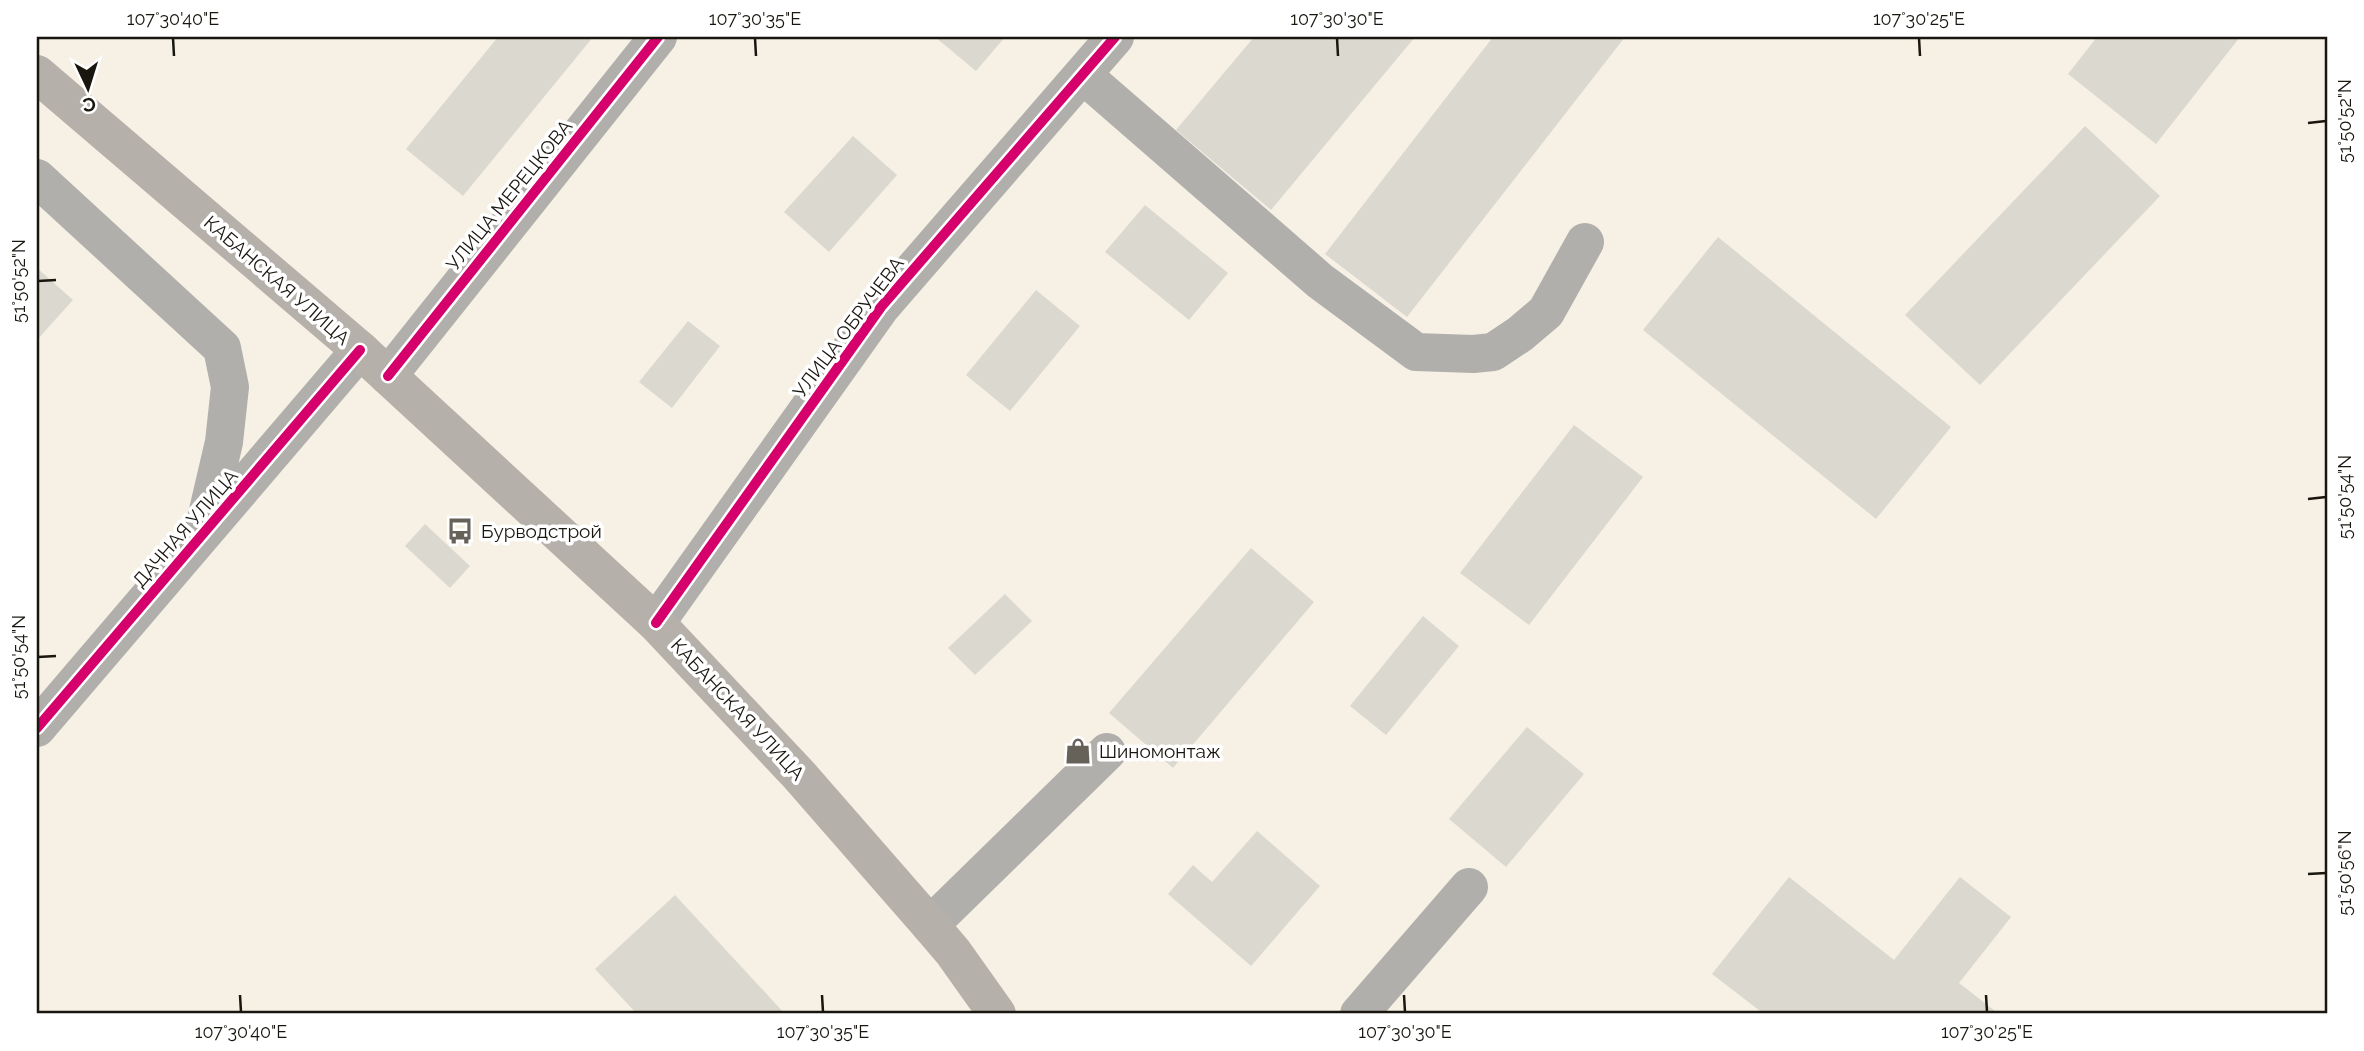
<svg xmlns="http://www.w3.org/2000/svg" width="2364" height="1051" viewBox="0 0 2364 1051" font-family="Raleway,sans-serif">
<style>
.building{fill:#dbd9cf}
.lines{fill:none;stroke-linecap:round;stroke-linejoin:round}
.minor{stroke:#b1afab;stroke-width:38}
.major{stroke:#b5b0aa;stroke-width:38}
.cycleway-casing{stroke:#fff;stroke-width:15}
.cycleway{stroke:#d6006c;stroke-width:10}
.ticks{fill:none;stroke:#19160f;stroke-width:2.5}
.labels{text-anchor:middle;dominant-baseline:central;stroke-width:7;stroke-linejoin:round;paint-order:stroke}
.street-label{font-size:19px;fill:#19160f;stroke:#fff}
.poi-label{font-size:19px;fill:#19160f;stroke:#fff;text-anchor:start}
.neatline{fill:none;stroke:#19160f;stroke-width:2.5}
.ticks-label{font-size:18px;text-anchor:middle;fill:#19160f}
</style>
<rect width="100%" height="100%" fill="#f6f0e5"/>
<path class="building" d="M498 37H593L463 196 406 149Z
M935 37H1005L976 71Z
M1254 37H1415L1271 210 1176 130Z
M1493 37H1625L1407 317 1325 254Z
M2097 37H2240L2156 144 2068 74Z
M2085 126 2160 196 1980 385 1905 315Z
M853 136 897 175 829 252 784 212Z
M1145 205 1228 273 1189 320 1105 252Z
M1718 237 1951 427 1876 519 1643 330Z
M37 268 73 300 37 340Z
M1036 290 1080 326 1010 411 966 375Z
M688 321 720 346 672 408 639 382Z
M1574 425 1643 477 1529 625 1460 573Z
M425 524 470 566 450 588 405 546Z
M1251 548 1314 602 1173 768 1109 713Z
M1005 594 1032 621 975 675 948 648Z
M1423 616 1459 646 1386 735 1350 706Z
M1527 727 1584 774 1506 867 1449 819Z
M1257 831 1320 886 1251 966 1168 894 1193 865 1212 882Z
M1789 877 1894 960 1960 877 2011 917 1959 983 1999 1014H1764L1712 974Z
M675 895 785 1014H637L595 969Z"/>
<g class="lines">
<path class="minor" d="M1083 75 1320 281 1416 352 1473 354 1493 352 1520 334 1546 312 1585 242
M37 178 222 348 230 387 224 442 204 528
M388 376 658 37
M656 623 881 307 1115 37
M37 728 360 350
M930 925 1107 752
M1359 1014 1469 887"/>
<path class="major" d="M37 74 360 350 656 623 799 775 930 925 953 952 997 1014"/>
<g class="cycleway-casing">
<path id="cycleway" d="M388 376 658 37
M656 623 881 307 1115 37
M37 728 360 350"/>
</g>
<use href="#cycleway" class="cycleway"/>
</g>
<path class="ticks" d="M173 38 174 56M755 38 756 56M1337 38 1338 56M1919 38 1920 56M2308 123 2326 121M38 281 56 280M2308 499 2326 497M38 657 56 656M2308 874 2326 873M240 995 241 1012M822 995 823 1012M1404 995 1405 1012M1986 995 1987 1012"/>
<defs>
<g id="bus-bare" transform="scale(2.1)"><path d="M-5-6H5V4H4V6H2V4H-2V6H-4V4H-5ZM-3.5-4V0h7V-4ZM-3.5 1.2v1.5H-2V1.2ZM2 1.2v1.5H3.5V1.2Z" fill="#66625a" stroke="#fff" stroke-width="2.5" paint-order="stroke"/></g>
<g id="shop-bare" transform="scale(2.1)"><path d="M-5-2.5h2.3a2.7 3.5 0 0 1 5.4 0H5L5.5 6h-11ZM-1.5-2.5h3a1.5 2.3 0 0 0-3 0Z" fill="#66625a" stroke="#fff" stroke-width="2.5" paint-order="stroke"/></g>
</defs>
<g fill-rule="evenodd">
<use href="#bus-bare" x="460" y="531"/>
<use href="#shop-bare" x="1078" y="751"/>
</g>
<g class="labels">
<g class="street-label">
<text transform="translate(509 195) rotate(-51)">УЛИЦА МЕРЕЦКОВА</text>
<text transform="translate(277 280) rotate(41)">КАБАНСКАЯ УЛИЦА</text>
<text transform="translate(848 327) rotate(-53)">УЛИЦА ОБРУЧЕВА</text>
<text transform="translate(185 528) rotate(-49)">ДАЧНАЯ УЛИЦА</text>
<text transform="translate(738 709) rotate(47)">КАБАНСКАЯ УЛИЦА</text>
</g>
<g class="poi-label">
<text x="481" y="531">Бурводстрой</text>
<text x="1099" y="751">Шиномонтаж</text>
</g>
</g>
<rect width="2364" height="1051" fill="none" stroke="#ffffff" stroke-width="77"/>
<g transform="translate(88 88) rotate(176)" stroke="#ffffff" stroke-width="5" paint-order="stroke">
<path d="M0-5L12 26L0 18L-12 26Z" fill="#19160f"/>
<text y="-10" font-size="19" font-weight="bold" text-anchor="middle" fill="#19160f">С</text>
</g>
<rect x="38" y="38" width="2288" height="974" class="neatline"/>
<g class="ticks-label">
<text x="173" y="25">107°30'40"E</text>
<text x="755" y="25">107°30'35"E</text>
<text x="1337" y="25">107°30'30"E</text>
<text x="1919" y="25">107°30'25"E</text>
<text transform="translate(2345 121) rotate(-90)" y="6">51°50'52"N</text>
<text transform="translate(19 281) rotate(-90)" y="6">51°50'52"N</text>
<text transform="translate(2345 497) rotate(-90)" y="6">51°50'54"N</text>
<text transform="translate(19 657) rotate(-90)" y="6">51°50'54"N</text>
<text transform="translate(2345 873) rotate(-90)" y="6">51°50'56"N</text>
<text x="241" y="1038">107°30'40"E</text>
<text x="823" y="1038">107°30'35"E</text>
<text x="1405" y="1038">107°30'30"E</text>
<text x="1987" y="1038">107°30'25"E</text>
</g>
</svg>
